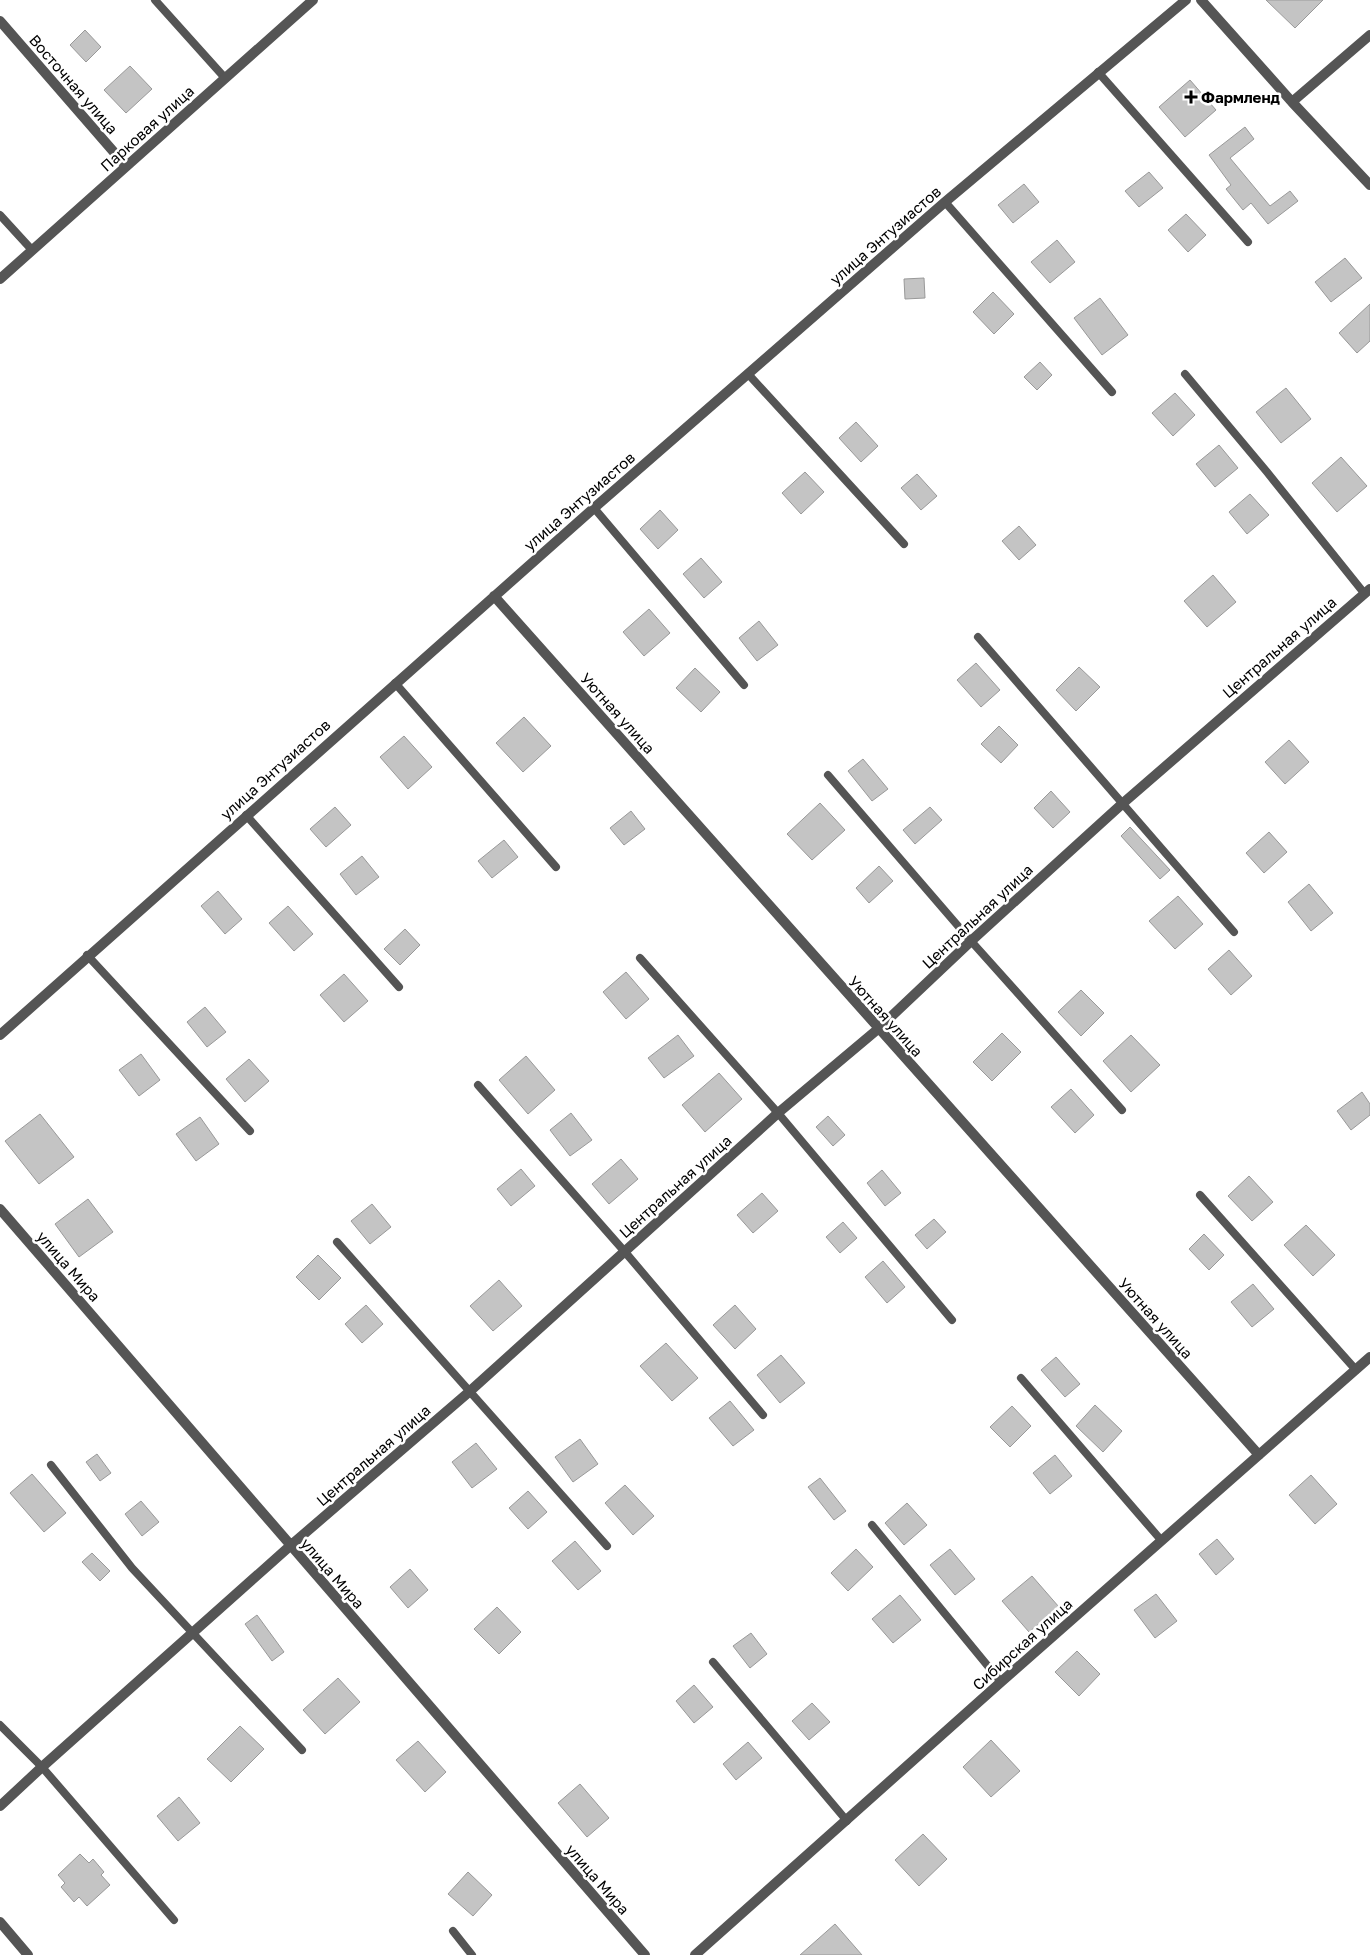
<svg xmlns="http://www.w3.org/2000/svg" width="1370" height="1955" viewBox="0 0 1370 1955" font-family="'Golos Text',sans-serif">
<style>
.building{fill:#c4c4c4;stroke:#999}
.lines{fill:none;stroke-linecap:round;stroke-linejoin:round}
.service{stroke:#555;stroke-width:8}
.minor{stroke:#555;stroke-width:10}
.poi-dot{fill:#000;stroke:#fff;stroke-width:2}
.labels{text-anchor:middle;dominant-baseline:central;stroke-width:5;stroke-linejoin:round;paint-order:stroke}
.street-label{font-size:15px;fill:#000;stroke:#fff}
.poi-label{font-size:15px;font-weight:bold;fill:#000;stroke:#fff;text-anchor:start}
</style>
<rect width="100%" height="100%" fill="#fff"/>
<path class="building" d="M1266 0H1323L1295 28Z
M85 30 101 47 86 62 70 45Z
M130 66 152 89 126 113 104 90Z
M1190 80 1216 110 1185 137 1159 107Z
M1245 127 1254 139 1230 158 1270 206 1290 191 1298 201 1268 224 1251 203 1243 210 1226 189 1231 185 1209 155Z
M1149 172 1163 188 1139 207 1125 191Z
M1024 184 1039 202 1013 223 998 205Z
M1186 214 1206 235 1188 252 1168 230Z
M1057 240 1075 262 1050 283 1031 262Z
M1345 258 1362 278 1331 302 1315 282Z
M924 278 925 298 905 299 904 279Z
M993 292 1014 314 994 334 973 312Z
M1100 298 1128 335 1102 355 1074 318Z
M1370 304V341L1357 353 1339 333Z
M1040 362 1052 375 1037 390 1024 377Z
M1286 388 1311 419 1281 443 1256 412Z
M1175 393 1195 415 1173 436 1152 413Z
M856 422 878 446 861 462 839 438Z
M1219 445 1238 468 1215 487 1196 464Z
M1341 457 1367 486 1337 512 1312 483Z
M805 472 824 492 801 514 782 493Z
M917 474 937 496 921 510 901 488Z
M1250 494 1269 515 1247 534 1229 512Z
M660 510 678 530 658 549 640 529Z
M1019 526 1036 545 1019 560 1002 541Z
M701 558 722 582 704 598 683 574Z
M1213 575 1236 602 1207 627 1184 601Z
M649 609 670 633 644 656 623 632Z
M759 621 778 645 757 661 739 638Z
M976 663 1000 690 981 707 957 680Z
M1079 667 1100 687 1076 711 1056 690Z
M695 668 720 692 701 712 676 688Z
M524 717 551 746 523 772 496 743Z
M999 726 1018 745 1001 763 981 744Z
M404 736 432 767 408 789 380 757Z
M1289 740 1309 762 1285 784 1265 762Z
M863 759 888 789 872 801 848 771Z
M1051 791 1070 812 1053 828 1034 808Z
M820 803 845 830 812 860 787 834Z
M335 807 351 825 326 847 310 829Z
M930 807 942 820 915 844 903 830Z
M631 811 645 829 624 845 610 828Z
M1130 827 1170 870 1160 879 1121 836Z
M1269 832 1287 852 1264 873 1246 853Z
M504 840 518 857 492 878 478 861Z
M362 856 379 877 356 895 340 874Z
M879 866 893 881 869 903 856 888Z
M1309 884 1333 913 1311 931 1288 902Z
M218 891 242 919 225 934 201 906Z
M1178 896 1203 924 1175 949 1149 921Z
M288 906 313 934 294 951 269 923Z
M405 929 420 945 400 965 384 949Z
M1229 950 1252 976 1231 995 1208 969Z
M626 972 649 999 626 1019 603 992Z
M344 974 368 1001 344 1022 320 995Z
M1081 990 1104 1013 1081 1036 1058 1012Z
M205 1007 226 1032 207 1047 187 1022Z
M1002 1033 1021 1052 992 1081 973 1062Z
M678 1035 694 1056 664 1078 648 1058Z
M1131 1035 1160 1065 1131 1092 1103 1061Z
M141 1054 160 1080 139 1096 119 1070Z
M526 1056 555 1090 528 1114 499 1080Z
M249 1059 269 1081 245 1102 226 1079Z
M719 1073 742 1099 705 1132 682 1105Z
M1071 1089 1094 1115 1075 1133 1051 1107Z
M1362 1092 1370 1104V1115L1351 1130 1337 1111Z
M571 1113 592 1140 570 1156 550 1130Z
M40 1114 74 1157 39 1184 5 1141Z
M828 1116 845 1135 833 1146 816 1127Z
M200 1117 219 1144 196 1161 176 1134Z
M621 1159 638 1179 609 1204 592 1184Z
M521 1169 535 1186 511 1206 497 1189Z
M882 1170 901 1193 885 1206 867 1183Z
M1249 1176 1273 1202 1252 1221 1228 1196Z
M762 1193 778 1211 753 1233 737 1215Z
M88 1199 113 1232 79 1257 55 1224Z
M372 1204 391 1227 370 1244 351 1221Z
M934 1219 946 1232 927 1249 915 1235Z
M843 1222 857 1238 840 1253 826 1237Z
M1306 1225 1335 1255 1313 1276 1284 1245Z
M1204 1234 1224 1255 1209 1270 1189 1249Z
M318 1255 341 1278 319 1300 296 1277Z
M883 1261 905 1287 887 1303 865 1277Z
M499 1280 522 1306 493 1331 470 1306Z
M1253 1284 1274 1309 1252 1327 1231 1302Z
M366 1305 383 1324 362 1343 345 1324Z
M735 1305 756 1329 735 1349 713 1325Z
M666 1343 698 1378 672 1401 640 1366Z
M781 1355 805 1383 780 1403 757 1375Z
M1056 1357 1080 1384 1065 1397 1041 1370Z
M730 1401 754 1430 733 1446 709 1418Z
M1095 1405 1122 1431 1103 1452 1076 1426Z
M1012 1406 1031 1426 1010 1447 990 1427Z
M580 1439 598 1464 573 1482 555 1457Z
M476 1443 497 1469 472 1488 452 1462Z
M97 1454 111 1473 100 1481 86 1462Z
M1055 1455 1072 1476 1050 1494 1033 1473Z
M32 1474 66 1513 44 1532 10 1493Z
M1311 1475 1337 1504 1315 1524 1289 1495Z
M820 1478 846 1511 834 1520 808 1487Z
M625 1485 654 1516 633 1535 605 1503Z
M528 1491 547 1512 528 1529 509 1508Z
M141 1501 159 1522 142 1536 125 1514Z
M907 1503 927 1525 904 1545 885 1523Z
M1217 1539 1234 1559 1216 1575 1199 1554Z
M575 1541 601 1571 578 1590 552 1561Z
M856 1549 873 1567 848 1591 831 1573Z
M950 1549 975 1579 955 1595 930 1565Z
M92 1553 110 1571 100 1581 82 1562Z
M410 1569 428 1590 408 1608 390 1587Z
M1032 1576 1059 1607 1029 1632 1002 1601Z
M1156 1594 1177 1621 1155 1638 1134 1610Z
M900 1595 921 1620 893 1643 872 1619Z
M497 1607 521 1632 499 1654 474 1629Z
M257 1615 284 1652 272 1661 245 1624Z
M751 1633 767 1654 750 1668 733 1646Z
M1077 1651 1100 1674 1079 1696 1055 1672Z
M338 1678 360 1702 325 1734 303 1710Z
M694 1685 713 1707 694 1723 676 1701Z
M812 1703 830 1722 809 1740 792 1721Z
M240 1726 264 1749 231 1782 207 1759Z
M991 1740 1020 1771 991 1797 963 1767Z
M418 1741 446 1772 425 1792 396 1760Z
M748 1742 762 1758 736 1780 723 1764Z
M580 1784 609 1818 587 1837 558 1803Z
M179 1797 200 1823 178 1841 157 1816Z
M923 1834 947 1859 919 1886 895 1860Z
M80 1854 89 1863 93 1859 104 1872 101 1875 110 1885 87 1906 79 1897 74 1902 61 1887 65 1883 58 1875Z
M468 1872 492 1895 473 1916 448 1894Z
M835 1924 862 1955H800Z"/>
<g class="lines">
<path class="service" d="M155 0 225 78
M1098 72 1248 242
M945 202 1112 392
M0 215 32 250
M1185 374 1267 472 1364 593
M749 375 904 544
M594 508 744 685
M978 637 1234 932
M395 683 556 867
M828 775 971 941 1122 1110
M246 815 399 987
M87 955 250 1131
M640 958 778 1113 952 1320
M478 1085 625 1252 763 1415
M1200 1195 1356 1370
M337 1242 607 1546
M1021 1378 1161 1540
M51 1465 132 1568 302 1750
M872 1525 1001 1682
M713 1662 847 1821
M0 1725 42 1767 174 1920
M453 1931 472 1955"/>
<path class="minor" d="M1201 0 1292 102 1370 185
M0 21 126 166
M1292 102 1370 35
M0 279 313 0
M494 596 1259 1455
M0 1035 594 508 945 202 1186 0
M0 1209 645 1955
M0 1806 42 1767 290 1546 469 1392 778 1113 878 1029 971 941 1122 804 1370 589
M0 1922 28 1955
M695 1955 1001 1682 1370 1357"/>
</g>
<path class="poi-dot" d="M1188.5 89.5h5v5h5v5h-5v5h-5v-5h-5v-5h5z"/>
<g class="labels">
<g class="street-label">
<text transform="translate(74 84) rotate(49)">Восточная улица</text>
<text transform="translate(147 128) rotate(-42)">Парковая улица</text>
<text transform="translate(885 235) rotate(-41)">улица Энтузиастов</text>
<text transform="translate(579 501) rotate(-41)">улица Энтузиастов</text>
<text transform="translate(1279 647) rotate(-41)">Центральная улица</text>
<text transform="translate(618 713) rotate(48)">Уютная улица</text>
<text transform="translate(275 769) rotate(-42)">улица Энтузиастов</text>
<text transform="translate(977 916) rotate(-43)">Центральная улица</text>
<text transform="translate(886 1016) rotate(48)">Уютная улица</text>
<text transform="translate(675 1186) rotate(-42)">Центральная улица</text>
<text transform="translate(69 1266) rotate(49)">улица Мира</text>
<text transform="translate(1156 1318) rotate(48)">Уютная улица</text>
<text transform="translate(373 1455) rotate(-41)">Центральная улица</text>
<text transform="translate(333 1573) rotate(49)">улица Мира</text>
<text transform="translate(1022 1644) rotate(-42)">Сибирская улица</text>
<text transform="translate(598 1879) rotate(49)">улица Мира</text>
</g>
<g class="poi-label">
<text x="1201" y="97">Фармленд</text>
</g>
</g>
</svg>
